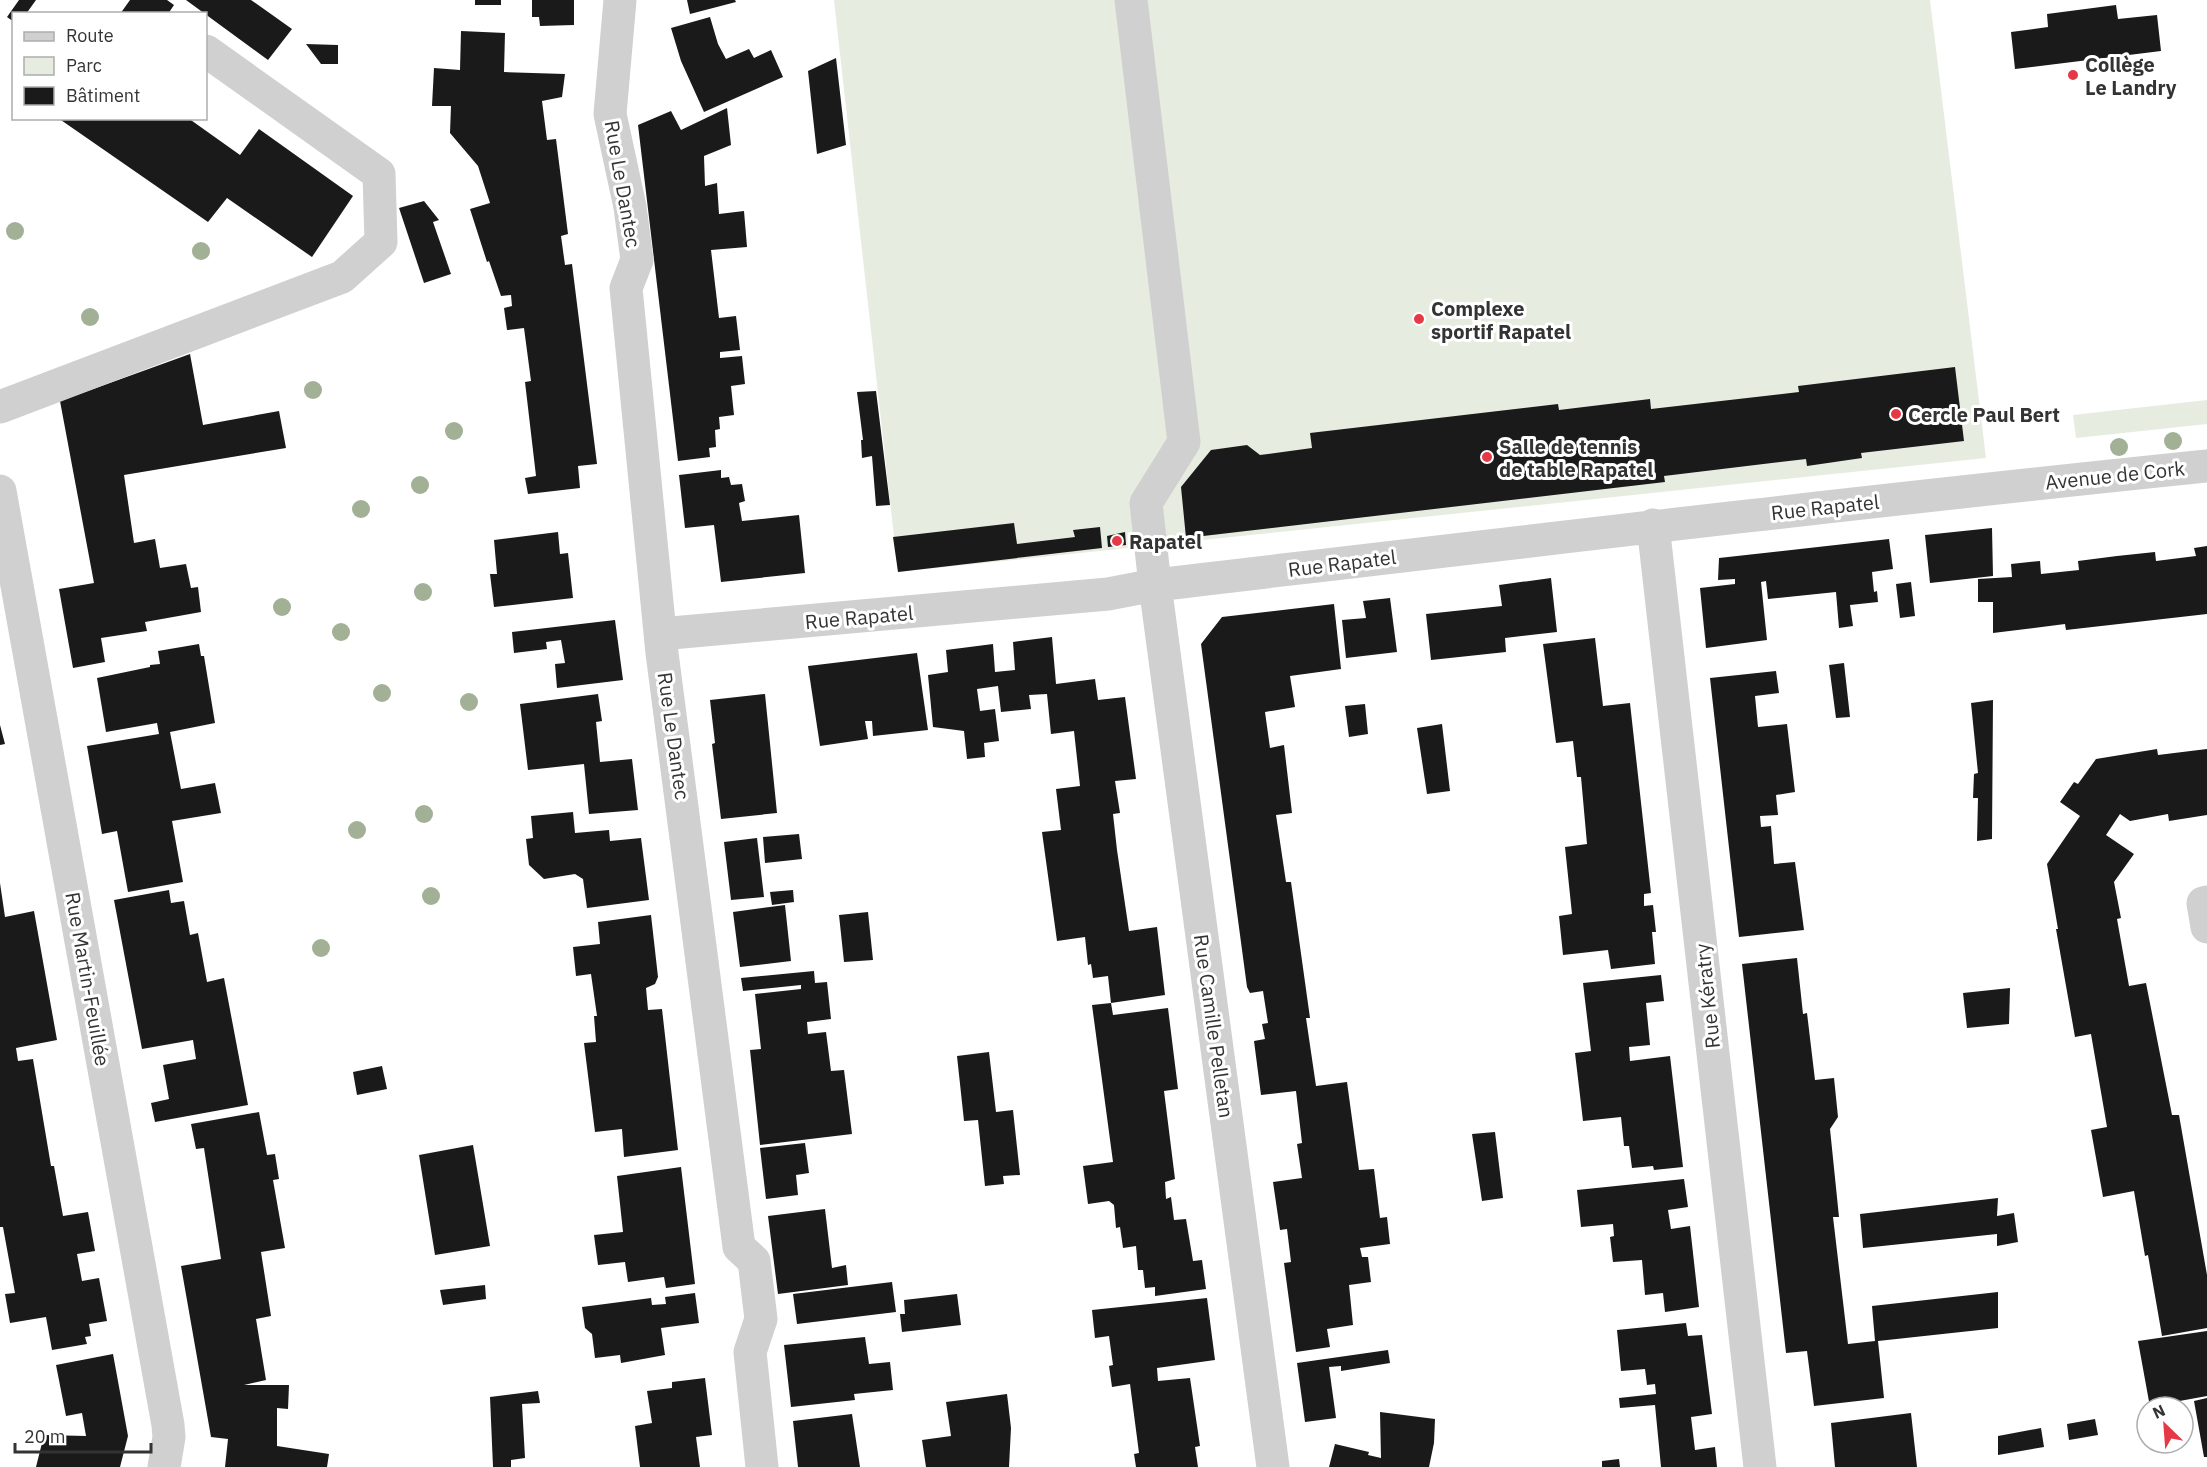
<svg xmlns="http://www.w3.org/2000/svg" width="2207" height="1467" viewBox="0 0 2207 1467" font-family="'IBM Plex Sans',sans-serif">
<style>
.green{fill:#e6ecdf}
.building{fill:#1a1a1a}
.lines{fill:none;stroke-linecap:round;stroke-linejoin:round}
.minor{stroke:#d0d0d0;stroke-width:33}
.tree{fill:#a2b095}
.poi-dot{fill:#e63946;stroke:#fff;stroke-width:2}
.labels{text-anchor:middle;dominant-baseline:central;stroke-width:6;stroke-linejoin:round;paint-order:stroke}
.poi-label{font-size:20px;font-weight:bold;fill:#333;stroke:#fff;text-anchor:start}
.street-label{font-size:20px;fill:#333;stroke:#fff}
</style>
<rect width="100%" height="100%" fill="#fff"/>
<path class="green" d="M834 0H1930L1986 458 898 572Z
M2207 400V424L2076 438 2073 415Z"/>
<path class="building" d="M19 0H36L26 14H14V22L7 17Z
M130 0H167L174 5 168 14H120Z
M186 0H251L292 29 268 60Z
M475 0H501V5H475Z
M532 0H574V25L540 26 539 17H532Z
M687 0H735L736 2 690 14Z
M2116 5 2118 19 2157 15 2161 51 2015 69 2011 32 2048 27 2047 14Z
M710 17 718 44 726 59 749 49 754 58 771 50 783 77 704 112 681 61 671 28Z
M461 31 505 33 504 72 565 74 562 97 542 101 547 140 556 139 568 234 561 236 565 265 572 264 597 464 578 466 580 488 528 494 525 478 536 476 525 382 531 381 524 328 507 330 504 308 512 306 511 295 501 296 489 261 487 262 470 209 490 203 478 166 450 133 451 106H432L434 68 460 70Z
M306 44 338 45V64H321Z
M836 58 846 145 817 154 808 71Z
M727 108 731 145 704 156 705 186 717 183 719 214 744 211 747 247 711 250 719 318 736 316 740 350 720 352V358L742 356 745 384 731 386 734 415 719 417 720 429 715 430 716 447 709 448 710 457 678 461 638 125 671 111 681 130Z
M58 118H188L240 155 259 129 353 196 312 257 227 198 208 222Z
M424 201 439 220 433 222 451 274 424 283 399 208Z
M190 354 203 425 279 411 286 448 124 475 134 543 155 539 160 568 186 564 191 588 198 587 201 612 145 622 147 631 101 638 105 662 73 668 59 589 94 583 60 401Z
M1955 367 1964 441 1861 453 1862 458 1807 466 1806 459 1664 476 1665 482 1186 538 1181 487 1211 450 1247 445 1260 455 1312 448 1310 433 1558 404 1559 410 1650 399 1651 409 1799 392 1798 386Z
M876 391 890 505 876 506 872 456 862 458 861 440H863L857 392Z
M721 470V478L729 477 731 485 742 484 745 501 739 503 742 521 799 515 805 573 721 582 714 525 685 528 679 475Z
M1014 523 1017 544 1075 537 1073 530 1100 527 1102 548 898 572 893 537Z
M1992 528 1993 576 1930 583 1925 535Z
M558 532 560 554 568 553 573 598 494 607 490 574H497L494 540Z
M1125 532 1126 545 1108 547 1107 536Z
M1889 539 1893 569 1872 572 1874 592 1877 591 1878 602 1850 605 1853 626 1839 628 1836 592 1768 599 1766 581 1761 582 1767 640 1706 648 1700 588 1735 584V579L1718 580 1719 558Z
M2207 546V614L2066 630 2065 624 1993 633V602H1978V579L2012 577 2011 564 2040 561 2041 574 2079 570 2078 561 2117 556 2155 552 2156 561 2196 556 2194 548Z
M1551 578 1557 632 1505 638 1506 652 1431 660 1426 614 1502 606 1499 585Z
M1911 582 1915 616 1900 618 1896 584Z
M1390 598 1397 652 1346 658 1342 620 1366 618 1363 601Z
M1334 604 1341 669 1290 676 1295 707 1265 712 1270 748 1284 745 1292 813 1276 815 1286 882H1291L1310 1018H1306L1316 1086 1347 1082 1359 1170 1374 1169 1380 1218 1387 1217 1390 1244 1360 1248 1362 1257H1368L1371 1282 1349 1285 1353 1325 1327 1329 1330 1347 1296 1352 1284 1263 1291 1262 1287 1229 1280 1230 1273 1182 1302 1178 1297 1144 1302 1143 1296 1091 1261 1095 1254 1041 1265 1039 1262 1024 1268 1023 1263 991 1250 993 1247 987 1201 644 1222 617Z
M615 620 623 680 557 688 555 664 565 663 561 640 546 642 547 649 514 653 512 632Z
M1052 637 1056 684 1095 679 1098 700 1125 697 1136 779 1115 781 1120 813 1113 814 1117 850 1129 931 1157 927 1165 995 1111 1003 1108 976 1093 978 1091 964 1088 965 1085 937 1057 941 1042 832 1061 830 1056 789 1080 786 1074 731 1051 734 1047 694 1029 695 1031 709 1001 712 998 686 977 689 980 711 995 709 999 741 984 743 985 757 967 759 964 731 933 727 928 675 948 672 946 650 993 644 995 672 1015 670 1013 642Z
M1595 638 1603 706 1630 703 1651 893 1644 894V906L1653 905 1656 932H1652L1655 964 1611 969 1608 950 1563 955 1559 916 1572 914 1565 847 1587 844 1581 777H1577L1573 741 1556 743 1543 644Z
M199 644 201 656H204L215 723 170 732 181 789 215 783 221 813 172 821 183 882 128 892 117 831 102 834 87 746 159 734 157 723 106 732 97 678 150 667V665L160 664 158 651Z
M917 653 928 730 873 736 872 721H865L868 739 820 746 808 666Z
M1844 663 1850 717 1836 718 1829 665Z
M1776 671 1779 693 1755 696 1758 727 1787 724 1795 792 1776 795 1778 815 1760 816 1761 827 1771 826 1774 864 1795 862 1804 930 1739 937 1710 678Z
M598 694 602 721 596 722 600 762 632 759 638 810 589 814 584 764 528 770 520 704Z
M765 694 777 813 721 819 712 744 715 743 710 700Z
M1993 700 1992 839 1977 841 1978 798H1973L1974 774 1978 773 1971 703Z
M1365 704 1368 734 1349 737 1345 706Z
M1442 724 1450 791 1427 794 1417 728Z
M0 725 5 744 0 745Z
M2157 749 2158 755 2207 749V815L2169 821 2168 814 2130 821 2120 814 2106 835 2134 854 2114 882 2121 918 2117 919 2129 986 2146 983 2172 1115H2179L2207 1275V1328L2162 1336 2148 1255 2145 1256 2134 1191 2103 1197 2091 1130 2107 1127 2091 1034 2075 1037 2056 929H2058L2047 864 2080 816 2060 802 2074 782 2078 784 2096 759Z
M573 812 575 833 609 830 610 841 641 838 649 900 587 908 583 879 575 874 544 879 529 865 526 839 533 838 531 816Z
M799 834 802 859 765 863 763 837Z
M757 838 764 897 731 900 724 842Z
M0 883 5 917 34 911 57 1040 16 1048 18 1061 33 1059 51 1166H54L63 1216 88 1212 95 1251 77 1254 82 1281 99 1278 107 1321 89 1324 91 1336 85 1337 87 1344 52 1350 46 1317 10 1323 5 1294 15 1293 3 1227H0Z
M169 890 171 903 184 901 190 935 198 933 207 982 224 978 248 1105 155 1122 151 1103 169 1099 163 1065 196 1059 193 1040 142 1049 114 900Z
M793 890 794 902 772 905 770 892Z
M785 905 791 961 740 967 733 912Z
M868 912 873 960 844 962 839 915Z
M651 915 658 977 655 984 646 988 648 1010 662 1009 678 1150 624 1157 622 1129 595 1132 584 1043 596 1042 594 1016H597L591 974 576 976 573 947 600 944 598 922Z
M1797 958 1803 1014 1807 1013 1815 1080 1834 1078 1838 1117 1830 1129 1839 1217H1833L1848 1344 1875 1341 1872 1306 1998 1292V1328L1878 1341 1884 1398 1814 1406 1807 1351 1786 1353 1742 964Z
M814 971 815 983 827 982 831 1019 807 1022 808 1034 826 1032 831 1071 844 1070 852 1134 760 1145 750 1050 761 1049 755 994 801 989V985L743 991 741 978Z
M1661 975 1664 1001 1646 1003 1650 1045 1629 1047 1630 1061 1670 1056 1683 1167 1654 1170 1653 1166 1632 1168 1629 1146H1624L1621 1117 1583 1121 1575 1053 1591 1051 1583 983Z
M2010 988 2009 1024 1967 1028 1963 993Z
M1111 1003 1113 1015 1168 1008 1178 1089 1164 1091 1175 1179 1165 1182 1166 1199 1171 1197 1174 1220 1186 1219 1193 1261 1202 1260 1206 1289 1155 1296V1287L1145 1288 1143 1270H1138L1136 1246 1123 1248 1120 1227 1116 1228 1114 1205 1109 1201 1088 1204 1083 1166 1113 1162 1092 1005Z
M989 1052 996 1112 1013 1110 1020 1175 1003 1176 1004 1184 985 1186 978 1120 964 1121 957 1056Z
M382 1066 387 1089 357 1095 353 1072Z
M259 1112 267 1155 275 1154 279 1179 273 1180 285 1248 261 1252 271 1316 256 1319 266 1380 244 1385H289L288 1409 277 1408V1446L329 1454 327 1467H225L228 1439 211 1437 181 1266 221 1259 204 1148 196 1149 191 1124Z
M1495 1132 1503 1198 1482 1201 1472 1134Z
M805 1143 809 1173 796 1175 798 1195 766 1199 760 1148Z
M473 1145 490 1246 435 1255 419 1155Z
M681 1167 695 1284 666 1288 664 1277 628 1282 625 1262 598 1265 594 1235 623 1232 617 1176Z
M1684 1179 1688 1207 1668 1210 1671 1229 1690 1226 1699 1307 1665 1312 1663 1293 1645 1295 1642 1260 1613 1262 1610 1237 1614 1236 1613 1224 1581 1227 1577 1190Z
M1998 1198 1997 1216 2014 1213 2018 1242 1997 1246V1234L1863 1248 1860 1214Z
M825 1209 832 1268 846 1265 848 1285 778 1294 768 1216Z
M892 1282 896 1312 797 1324 793 1294Z
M485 1285 486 1299 443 1305 440 1290Z
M695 1293 699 1323 661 1328 665 1355 621 1363 620 1355 595 1358 592 1334 585 1328 582 1307 651 1298 652 1305 666 1304 665 1297Z
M957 1294 961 1325 902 1332 900 1314H905L904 1300Z
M1207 1298 1215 1360 1157 1368 1158 1381 1190 1378 1200 1446 1195 1447 1198 1467H1136L1134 1454 1139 1453 1130 1384 1112 1387 1109 1366 1113 1365 1109 1336 1095 1338 1092 1310Z
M1686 1323 1688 1336 1702 1335 1712 1414 1691 1417 1695 1450 1715 1447 1717 1467H1661L1655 1405 1620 1408 1619 1398 1656 1394 1655 1384 1647 1385 1645 1369 1621 1371 1617 1330Z
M2207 1331V1396L2174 1402 2175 1404 2162 1407H2150L2138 1341Z
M865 1337 869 1364 890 1362 893 1390 854 1394 855 1400 791 1407 784 1345Z
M1388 1350 1390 1363 1341 1371V1366L1329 1367 1336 1418 1305 1422 1297 1363Z
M113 1354 128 1436 120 1467H36L44 1435 86 1436 82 1413 66 1416 56 1365Z
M705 1378 712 1435 696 1437 700 1467H640L635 1426 652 1423 647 1391 672 1388V1382Z
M538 1391 540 1403 522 1404 525 1458 511 1460V1467H493L490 1397Z
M1007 1394 1011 1428 1009 1467H926L922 1440 951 1436 946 1402Z
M2207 1398V1457H2204L2194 1401Z
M1380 1412 1435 1419 1434 1443 1429 1467H1329L1335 1444 1369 1452 1368 1455 1381 1458Z
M1911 1413 1917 1467H1835L1831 1423Z
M852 1414 860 1467H798L793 1421Z
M2095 1419 2098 1435 2069 1440 2067 1424Z
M2041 1428 2044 1447 1998 1455V1436Z
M1619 1459 1620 1467H1602V1461Z"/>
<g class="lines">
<path class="minor" d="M620 0 610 114 630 207 637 260 626 288 662 653 739 1247 754 1261 761 1319 750 1352 762 1467
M1131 0 1184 442 1146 503 1155 585 1273 1467
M0 407 342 277 381 242 379 174 206 51
M0 491 168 1425 169 1437 164 1467
M1653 525 1760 1467
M660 634 1108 594 1155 585C1505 544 1856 502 2207 466
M2207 902 2203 903 2207 927"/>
</g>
<g class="tree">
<circle cx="15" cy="231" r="9"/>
<circle cx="201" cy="251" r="9"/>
<circle cx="90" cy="317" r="9"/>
<circle cx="313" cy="390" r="9"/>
<circle cx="454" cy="431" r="9"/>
<circle cx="2173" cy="441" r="9"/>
<circle cx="2119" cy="447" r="9"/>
<circle cx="420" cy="485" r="9"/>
<circle cx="361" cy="509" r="9"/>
<circle cx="423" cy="592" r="9"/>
<circle cx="282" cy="607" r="9"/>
<circle cx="341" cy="632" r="9"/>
<circle cx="382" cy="693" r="9"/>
<circle cx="469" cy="702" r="9"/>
<circle cx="424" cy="814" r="9"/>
<circle cx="357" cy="830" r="9"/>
<circle cx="431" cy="896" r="9"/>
<circle cx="321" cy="948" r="9"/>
</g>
<g class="poi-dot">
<circle cx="2073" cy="75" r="6"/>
<circle cx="1419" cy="319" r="6"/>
<circle cx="1896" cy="414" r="6"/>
<circle cx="1487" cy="457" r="6"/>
<circle cx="1117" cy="541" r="6"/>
</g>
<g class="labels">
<g class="poi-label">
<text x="2085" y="64">Collège<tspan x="2085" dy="23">Le Landry</tspan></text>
<text x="1431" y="308">Complexe<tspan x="1431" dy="23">sportif Rapatel</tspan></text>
<text x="1908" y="414">Cercle Paul Bert</text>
<text x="1499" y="446">Salle de tennis<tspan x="1499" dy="23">de table Rapatel</tspan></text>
<text x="1129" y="541">Rapatel</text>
</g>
<g class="street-label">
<text transform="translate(623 184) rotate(80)">Rue Le Dantec</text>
<text transform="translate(2115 475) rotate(-6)">Avenue de Cork</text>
<text transform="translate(1825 507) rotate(-6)">Rue Rapatel</text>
<text transform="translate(1342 563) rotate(-7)">Rue Rapatel</text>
<text transform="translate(859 617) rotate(-5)">Rue Rapatel</text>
<text transform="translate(674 736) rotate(82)">Rue Le Dantec</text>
<text transform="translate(88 979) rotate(80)">Rue Martin-Feuillée</text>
<text transform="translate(1707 996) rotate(-96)">Rue Kératry</text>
<text transform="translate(1214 1026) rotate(82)">Rue Camille Pelletan</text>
</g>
</g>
<rect x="12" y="12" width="195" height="108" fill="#ffffff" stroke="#adadad" stroke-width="1.5"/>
<rect x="24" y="32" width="30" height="9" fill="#d0d0d0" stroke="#adadad" stroke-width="1.5"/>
<text x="66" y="42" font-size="18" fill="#333333">Route</text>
<rect x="24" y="57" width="30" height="18" fill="#e6ecdf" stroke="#adadad" stroke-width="1.5"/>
<text x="66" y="72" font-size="18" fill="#333333">Parc</text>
<rect x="24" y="87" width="30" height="18" fill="#1a1a1a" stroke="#adadad" stroke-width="1.5"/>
<text x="66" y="102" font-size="18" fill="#333333">Bâtiment</text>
<g transform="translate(2165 1425) rotate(335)"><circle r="28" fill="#ffffff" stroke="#adadad" stroke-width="1.5"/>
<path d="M0-4.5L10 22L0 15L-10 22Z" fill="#e63946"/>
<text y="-9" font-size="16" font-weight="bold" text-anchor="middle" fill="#333333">N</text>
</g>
<path d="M15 1443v9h136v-9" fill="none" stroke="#333333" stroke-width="3"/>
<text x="24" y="1443" font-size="18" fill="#333333" stroke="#ffffff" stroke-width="4.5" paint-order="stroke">20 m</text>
</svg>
